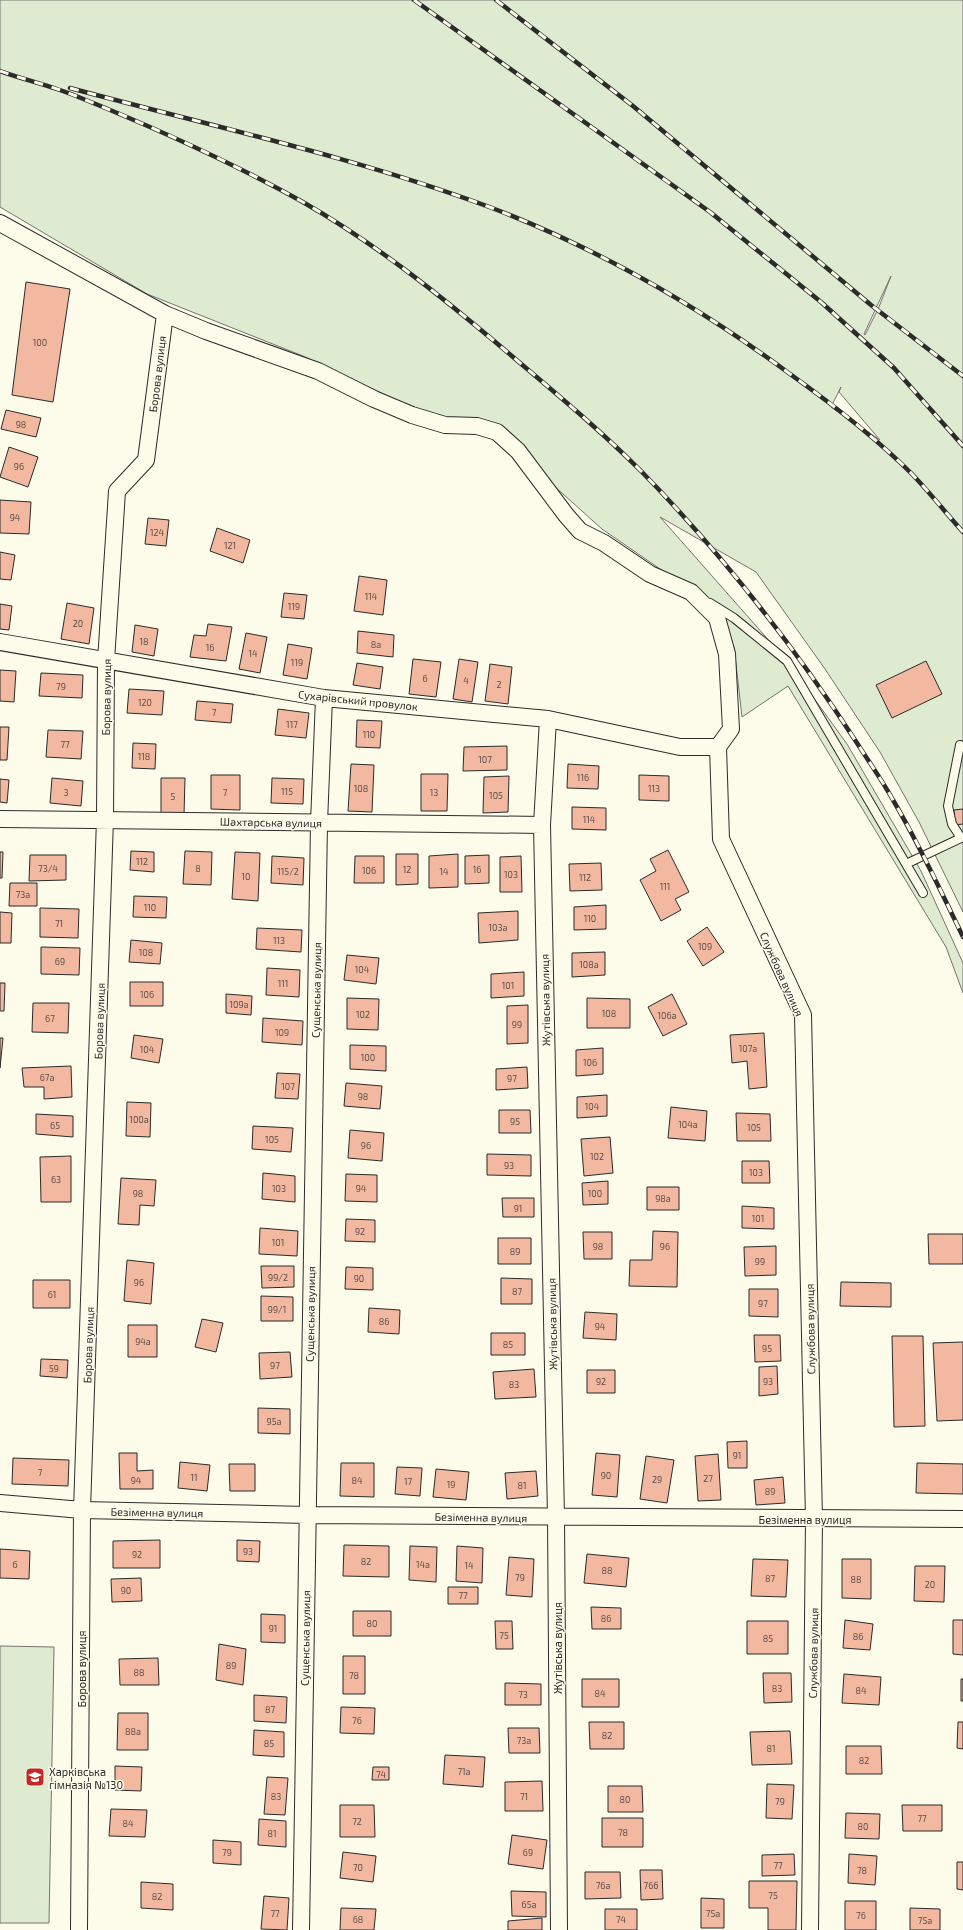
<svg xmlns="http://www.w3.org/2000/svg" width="963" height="1930" viewBox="0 0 963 1930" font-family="'Exo 2',sans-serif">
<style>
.green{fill:#deebd1;stroke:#74746e;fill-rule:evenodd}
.building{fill:#f2b8a0;stroke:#2b2b2b}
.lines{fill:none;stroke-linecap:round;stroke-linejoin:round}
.lane-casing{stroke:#2b2b2b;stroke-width:10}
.street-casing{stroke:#2b2b2b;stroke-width:18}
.lane{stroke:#fdfbea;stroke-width:8}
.street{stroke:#fdfbea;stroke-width:16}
.rail-casing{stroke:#2b2b2b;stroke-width:4.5}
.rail{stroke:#fdfbea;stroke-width:3;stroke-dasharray:9;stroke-linecap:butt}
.labels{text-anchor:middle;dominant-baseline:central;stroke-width:3;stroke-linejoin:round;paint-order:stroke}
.number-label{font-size:9px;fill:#5d4e48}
.street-label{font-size:11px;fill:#2b2b2b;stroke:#fdfbea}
.poi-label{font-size:11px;fill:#2b2b2b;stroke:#fdfbea;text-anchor:start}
</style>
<rect width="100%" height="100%" fill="#fdfbea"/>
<path class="green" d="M0 0H963V912L919 822 880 752 825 669 756 572 660 517 787 661 847 744 921 871 963 963V993L946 947 788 686 742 717 734 647 711 604 602 529 524 459 500 435 432 417 303 356 147 294 0 207ZM891 276 879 307 865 335 864 334ZM841 387 839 392 880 440 831 407Z
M0 1646 54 1647 49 1923H0Z"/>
<path class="building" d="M26 282 70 289 53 402 12 395Z
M6 410 41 418 36 437 1 429Z
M9 447 38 457 28 487 0 477Z
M0 500 31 502 29 534 0 533Z
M148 518 169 520 166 546 145 544Z
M217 528 250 540 243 563 210 551Z
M0 552 15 555 11 580 0 579Z
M359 576 387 580 383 615 354 611Z
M284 593 307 595 304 619 281 617Z
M67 603 94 608 89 644 61 639Z
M0 604 12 606 9 630 0 629Z
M208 624 232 627 226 661 190 657 194 635 206 636Z
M135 625 158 629 154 656 132 652Z
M358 631 394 635 393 657 357 653Z
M246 633 267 637 260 673 239 669Z
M288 644 312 648 307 679 283 675Z
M413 659 441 662 436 697 409 694Z
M459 659 478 662 472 702 453 699Z
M926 661 942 694 892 718 876 685Z
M357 663 383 667 380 689 353 685Z
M490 664 512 667 508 704 485 701Z
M0 670 16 671 14 702 0 701Z
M41 673 83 675 82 698 39 696Z
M129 689 164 691 162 715 127 713Z
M197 701 233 704 231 723 195 720Z
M278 709 309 713 306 738 275 735Z
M357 720 382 721 380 748 356 747Z
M0 727H9L7 760H0Z
M48 730 83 731 81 759 46 757Z
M133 743 156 744 155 769 132 768Z
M507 746V770L463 771 464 747Z
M351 764 374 765 372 812 348 811Z
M568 764 599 766 598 789 567 788Z
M421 774H448L447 811H421Z
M211 775H240V810L211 809Z
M639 775 669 776V801L639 800Z
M509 776 508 812 483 813 484 777Z
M52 778 83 781 81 806 50 803Z
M161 778H185L184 815H161Z
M272 778 304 779 303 804 271 803Z
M0 779 9 780 7 803 0 802Z
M572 807 606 808V830L572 829Z
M963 809V824L955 825 954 810Z
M668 850 689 892 675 899 681 910 661 921 640 880 656 871 650 859Z
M131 851 154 852V872L130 870Z
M185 851 212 852 211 885 183 884Z
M0 852H3L2 878H0Z
M235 852 260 853 258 901 232 899Z
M396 854H418V884L396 885Z
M458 854V887L429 888V856Z
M30 855H66V880L29 881Z
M489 855V883L465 884V856Z
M272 856 304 858 303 885 271 883Z
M355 856H384V883H354Z
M521 856 522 892H500V857Z
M601 863 602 890 570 891 569 864Z
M10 883H37V906H9Z
M134 896 167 897 166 918 133 917Z
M606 905V929L574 930V907Z
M40 908 79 909 78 938 40 937Z
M518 911V940L479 943 478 913Z
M0 912 12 913 11 943H0Z
M707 927 724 952 703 966 687 941Z
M257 928 302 930 301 952 256 949Z
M131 940 162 943 160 964 129 962Z
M41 947 80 948 79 975 41 974Z
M605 952V975L572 977V953Z
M347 955 379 958 376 984 344 980Z
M267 968 300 970 299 997 266 995Z
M524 972V996L491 998V974Z
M130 982H163V1006H130Z
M0 983H5L4 1011H0Z
M226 994 252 996 251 1015 226 1013Z
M672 994 687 1024 663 1036 648 1007Z
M347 998 379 999 378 1030 347 1029Z
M587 998 630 999V1028H587Z
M33 1003H69L68 1033 32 1032Z
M528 1005V1043L507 1044V1006Z
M263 1018 303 1021 302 1045 262 1042Z
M764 1033 767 1087 749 1089 747 1061 732 1063 730 1035Z
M134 1035 163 1039 159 1063 131 1058Z
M0 1038H3L0 1068Z
M350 1045 386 1046V1071L350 1069Z
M603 1048V1074L576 1076V1050Z
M71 1066 72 1097 44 1099V1087H24L22 1068Z
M527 1067 528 1088 496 1090V1069Z
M277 1073 300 1074 298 1099 275 1098Z
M346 1083 382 1086 380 1109 344 1106Z
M607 1095V1116L577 1118V1097Z
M127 1102 151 1103 150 1137 126 1136Z
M671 1107 707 1111 705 1141 668 1138Z
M499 1110H530L531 1133H499Z
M736 1113 770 1114 771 1141H737Z
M36 1114 73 1116V1137L36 1134Z
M253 1126 293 1128 291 1152 252 1149Z
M350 1130 384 1133 382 1161 348 1158Z
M610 1137 613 1173 584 1176 581 1139Z
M487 1154 531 1155V1176L487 1175Z
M71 1156V1202H41L40 1157Z
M742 1161H769L770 1183H742Z
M263 1173 295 1176V1202L262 1199Z
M346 1174 377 1175V1202L345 1201Z
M121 1178 156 1180 154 1206 140 1205 139 1225 118 1224Z
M608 1181V1204L583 1205 582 1183Z
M647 1187H679V1210H647Z
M502 1198H534V1217H503Z
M742 1206 774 1208V1229L742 1228Z
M346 1219 375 1220V1242L345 1241Z
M260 1228 298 1231 297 1256 259 1254Z
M653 1231 678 1232 677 1287 629 1286 630 1260H652Z
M583 1232H612V1259H584Z
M928 1234H963V1264H929Z
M498 1238H531V1264H498Z
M776 1246V1275L745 1276 744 1247Z
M127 1260 154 1263 151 1304 124 1301Z
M261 1266H294V1287L262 1288Z
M346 1267 373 1268V1290L345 1289Z
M501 1278 532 1279V1304H501Z
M33 1280H70V1308H33Z
M841 1282 891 1283V1307L840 1306Z
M749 1289H778V1317L749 1316Z
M261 1296 293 1297V1321H261Z
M369 1308 400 1310 399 1334 368 1332Z
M585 1312 617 1314 616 1340 583 1338Z
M202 1319 223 1323 216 1352 195 1347Z
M128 1325H157V1357H128Z
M491 1333H525V1355H491Z
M754 1335H780L781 1361 755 1362Z
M892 1336H923L925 1426 894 1427Z
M963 1342V1420L937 1421 933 1343Z
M290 1352 292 1377 260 1379 259 1353Z
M41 1359 68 1360 67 1378 40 1376Z
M777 1366 778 1394 759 1396V1367Z
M534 1369 536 1397 495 1399 493 1372Z
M587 1370H615V1393H587Z
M258 1408 290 1409V1434L258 1433Z
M747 1441V1468H728L727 1442Z
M119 1453H137V1471L153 1470V1489H120Z
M596 1453 620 1455 617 1497 592 1495Z
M718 1454 721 1500 698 1501 695 1456Z
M646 1456 674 1460 667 1503 640 1499Z
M13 1458 69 1460 68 1486 12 1484Z
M180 1462 210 1465 207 1491 178 1488Z
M341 1463H374V1497L340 1496Z
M917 1463 963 1464V1494L916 1493Z
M229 1464H255V1491H230Z
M397 1467 422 1468 420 1496 395 1494Z
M436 1469 469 1472 466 1500 433 1497Z
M536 1471 538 1496 507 1499 505 1473Z
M783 1477 785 1503 756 1505 754 1480Z
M160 1540V1568H113V1541Z
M237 1540 260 1541 259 1562 237 1561Z
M344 1545 389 1546V1577L343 1576Z
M410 1546 437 1547 436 1582 409 1580Z
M457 1546 483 1548 482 1583 456 1581Z
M0 1549 30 1551 29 1579 0 1578Z
M587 1554 629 1558 626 1587 584 1583Z
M509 1557 534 1559 532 1597 506 1595Z
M753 1559 788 1560 786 1597 751 1596Z
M842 1559H871V1599L842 1598Z
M915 1566H945L944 1602 914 1601Z
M141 1578 142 1601 112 1602 111 1579Z
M448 1587H478V1604H448Z
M591 1607 621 1608V1629H592Z
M353 1611H391V1636H353Z
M261 1614 285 1615V1643L261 1642Z
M845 1620 873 1624 870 1650 843 1648Z
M953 1620H963V1655L953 1654Z
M495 1621H512L513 1649H496Z
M747 1621H788V1654H747Z
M219 1644 246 1649 243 1685 216 1680Z
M343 1656H365V1694H343Z
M158 1658 159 1685H120L119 1659Z
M763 1673H791L792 1702 764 1703Z
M844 1674 881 1677 879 1705 842 1703Z
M582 1679H619V1707H582Z
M961 1679H963V1701H961Z
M505 1683 541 1684V1705H505Z
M254 1695 287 1697 286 1723 254 1721Z
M341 1707 375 1708 374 1734 340 1733Z
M118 1713H148V1750H117Z
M589 1722H624V1749H590Z
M958 1722H963V1749L957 1748Z
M508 1728H539L540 1753H509Z
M254 1730 284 1732V1757L253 1755Z
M790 1731 792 1764 752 1765 750 1732Z
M846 1746H881L882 1774H846Z
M445 1755 485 1757 483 1787 443 1784Z
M115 1766 142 1767 141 1791 115 1790Z
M373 1767H389V1780H372Z
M267 1777 288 1778 285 1815 264 1814Z
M542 1781 543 1811H505V1782Z
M767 1784 794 1785 792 1819 766 1818Z
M608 1786H642L643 1812H608Z
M340 1805H374L375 1837H340Z
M902 1805H942V1831H903Z
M111 1809 147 1810 145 1837 109 1836Z
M846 1813 880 1814 879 1839 845 1838Z
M602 1818H643V1847H602Z
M259 1819 286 1821V1847L258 1845Z
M512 1835 547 1840 543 1869 508 1864Z
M213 1840 241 1842V1865L213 1863Z
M343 1852 376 1856 373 1882 340 1878Z
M794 1854 795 1875 762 1876V1855Z
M849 1854 877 1856 875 1885 848 1883Z
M957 1862H963V1890L957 1889Z
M640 1870H662L663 1899 641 1900Z
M585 1872H620L621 1898 585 1899Z
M749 1881H797L796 1930H768V1908H749Z
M141 1882 173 1884V1910L141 1908Z
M511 1891 546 1892V1917L512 1916Z
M264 1896 289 1898 287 1930 261 1929Z
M701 1898 724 1899V1928H701Z
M845 1901H876V1930H845Z
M341 1908 376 1909 374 1930H340Z
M910 1908 940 1909V1930H910Z
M605 1909H637V1930H605Z
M542 1918V1930H508V1921Z"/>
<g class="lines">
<g class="lane-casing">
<path id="lane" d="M710 603 734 618 787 661 923 893
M960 745 948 806 952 824 961 838
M906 864 963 837"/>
</g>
<g class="street-casing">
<path id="street" d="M0 223 165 314 146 460 117 491 106 661 105 819 82 1510 79 1930
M165 314 206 331 318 371 374 399 412 415 445 425 477 426 497 432 518 451 566 515 580 531 604 543 650 574 691 592 717 618 727 654 731 729 718 747
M0 642 324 698 548 719 680 747H718
M548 719 542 825 556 1517 559 1930
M718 747 721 839 803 1015 814 1519 810 1930
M0 819 542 825
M0 1503 82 1510 307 1515 963 1519
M301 1930 319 823 324 698"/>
</g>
<use href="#lane" class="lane"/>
<use href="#street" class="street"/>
<g class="rail-casing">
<path id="rail" d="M414 0 710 212 821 302 894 368 963 446
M496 0 633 106 871 305 963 376
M0 71C25 80 52 86 76 96 153 127 229 161 301 201 375 243 441 296 506 351 552 390 598 428 641 471 722 554 794 646 857 743 869 762 882 780 893 800 919 844 941 891 963 937
M70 88C211 126 355 157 492 208 599 249 698 306 790 374 832 404 875 437 912 474 930 493 946 513 963 532"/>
</g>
<use href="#rail" class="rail"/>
</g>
<defs>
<g id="school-square" transform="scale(1)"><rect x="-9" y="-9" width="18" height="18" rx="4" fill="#c62828" stroke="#fdfbea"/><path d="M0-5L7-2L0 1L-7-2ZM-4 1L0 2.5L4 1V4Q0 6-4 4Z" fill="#fff"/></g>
</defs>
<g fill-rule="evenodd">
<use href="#school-square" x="35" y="1777"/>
</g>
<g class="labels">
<g class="number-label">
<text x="40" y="342">100</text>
<text x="21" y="424">98</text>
<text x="19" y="466">96</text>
<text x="15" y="517">94</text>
<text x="157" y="532">124</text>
<text x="230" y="545">121</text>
<text x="371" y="596">114</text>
<text x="294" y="606">119</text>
<text x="78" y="623">20</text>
<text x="144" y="641">18</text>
<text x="376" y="644">8а</text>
<text x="210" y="647">16</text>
<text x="253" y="653">14</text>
<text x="297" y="662">119</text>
<text x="425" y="678">6</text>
<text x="466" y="680">4</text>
<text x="499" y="684">2</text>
<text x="61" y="686">79</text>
<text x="145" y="702">120</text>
<text x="214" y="712">7</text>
<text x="292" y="724">117</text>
<text x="369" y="734">110</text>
<text x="65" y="744">77</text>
<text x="144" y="756">118</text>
<text x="485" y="759">107</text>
<text x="583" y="777">116</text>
<text x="361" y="788">108</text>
<text x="654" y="788">113</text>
<text x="287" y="791">115</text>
<text x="66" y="792">3</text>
<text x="225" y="792">7</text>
<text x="434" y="792">13</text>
<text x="496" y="795">105</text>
<text x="173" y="796">5</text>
<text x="589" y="819">114</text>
<text x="142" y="861">112</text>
<text x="48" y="868">73/4</text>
<text x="198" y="868">8</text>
<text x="407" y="869">12</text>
<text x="477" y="869">16</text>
<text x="369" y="870">106</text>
<text x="288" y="871">115/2</text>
<text x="444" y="871">14</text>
<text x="511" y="874">103</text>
<text x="246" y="876">10</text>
<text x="585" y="877">112</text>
<text x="665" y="886">111</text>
<text x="23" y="894">73а</text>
<text x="150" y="907">110</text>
<text x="590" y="918">110</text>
<text x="59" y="923">71</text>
<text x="498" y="927">103а</text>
<text x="279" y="940">113</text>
<text x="705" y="946">109</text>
<text x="146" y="952">108</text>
<text x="60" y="961">69</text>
<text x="589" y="964">108а</text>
<text x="362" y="969">104</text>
<text x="283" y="983">111</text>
<text x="508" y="985">101</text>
<text x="147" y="994">106</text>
<text x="239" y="1004">109а</text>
<text x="609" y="1013">108</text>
<text x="363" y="1014">102</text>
<text x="667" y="1015">106а</text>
<text x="50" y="1018">67</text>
<text x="517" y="1024">99</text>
<text x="282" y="1032">109</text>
<text x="748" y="1048">107а</text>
<text x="147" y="1049">104</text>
<text x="368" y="1057">100</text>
<text x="590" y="1062">106</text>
<text x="47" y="1077">67а</text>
<text x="512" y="1078">97</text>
<text x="288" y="1086">107</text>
<text x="363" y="1096">98</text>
<text x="592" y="1106">104</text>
<text x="139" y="1119">100а</text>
<text x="515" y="1121">95</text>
<text x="688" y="1124">104а</text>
<text x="55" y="1125">65</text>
<text x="754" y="1127">105</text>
<text x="272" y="1139">105</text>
<text x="366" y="1145">96</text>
<text x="597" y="1156">102</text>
<text x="509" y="1165">93</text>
<text x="756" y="1172">103</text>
<text x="56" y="1179">63</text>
<text x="279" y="1188">103</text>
<text x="361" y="1188">94</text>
<text x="138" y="1193">98</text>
<text x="595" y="1193">100</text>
<text x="663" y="1198">98а</text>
<text x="518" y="1208">91</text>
<text x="758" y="1218">101</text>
<text x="360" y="1231">92</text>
<text x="278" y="1242">101</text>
<text x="598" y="1246">98</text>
<text x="665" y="1246">96</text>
<text x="515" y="1251">89</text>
<text x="760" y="1261">99</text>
<text x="278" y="1277">99/2</text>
<text x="359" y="1278">90</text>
<text x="139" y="1282">96</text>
<text x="517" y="1291">87</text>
<text x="52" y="1294">61</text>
<text x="763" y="1303">97</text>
<text x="277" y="1309">99/1</text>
<text x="384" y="1321">86</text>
<text x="600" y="1326">94</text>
<text x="143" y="1341">94а</text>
<text x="508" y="1344">85</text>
<text x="767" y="1348">95</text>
<text x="275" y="1365">97</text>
<text x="54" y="1368">59</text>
<text x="601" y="1381">92</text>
<text x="768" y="1381">93</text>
<text x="514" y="1384">83</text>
<text x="274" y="1421">95а</text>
<text x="737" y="1455">91</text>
<text x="40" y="1472">7</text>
<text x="606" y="1475">90</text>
<text x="194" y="1477">11</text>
<text x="708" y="1478">27</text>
<text x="657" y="1479">29</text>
<text x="136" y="1480">94</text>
<text x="357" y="1480">84</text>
<text x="408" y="1481">17</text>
<text x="451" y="1484">19</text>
<text x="522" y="1485">81</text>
<text x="770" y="1491">89</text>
<text x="248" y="1551">93</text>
<text x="137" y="1554">92</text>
<text x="366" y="1561">82</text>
<text x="15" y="1564">6</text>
<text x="423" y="1564">14а</text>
<text x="469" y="1565">14</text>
<text x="607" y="1570">88</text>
<text x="520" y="1577">79</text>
<text x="770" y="1578">87</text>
<text x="856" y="1579">88</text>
<text x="930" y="1584">20</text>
<text x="126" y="1590">90</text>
<text x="463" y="1595">77</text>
<text x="606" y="1618">86</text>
<text x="372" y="1623">80</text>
<text x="273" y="1628">91</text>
<text x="504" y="1635">75</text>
<text x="858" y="1636">86</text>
<text x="768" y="1638">85</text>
<text x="231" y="1665">89</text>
<text x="139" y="1672">88</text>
<text x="354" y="1675">78</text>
<text x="777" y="1688">83</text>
<text x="861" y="1690">84</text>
<text x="600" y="1693">84</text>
<text x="523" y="1694">73</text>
<text x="270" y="1709">87</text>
<text x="357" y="1720">76</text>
<text x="133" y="1731">88а</text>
<text x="607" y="1735">82</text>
<text x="524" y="1740">73а</text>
<text x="269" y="1743">85</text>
<text x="771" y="1748">81</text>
<text x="864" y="1760">82</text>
<text x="464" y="1771">71а</text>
<text x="381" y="1774">74</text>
<text x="276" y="1796">83</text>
<text x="524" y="1796">71</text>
<text x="625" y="1799">80</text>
<text x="780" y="1801">79</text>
<text x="922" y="1818">77</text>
<text x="357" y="1821">72</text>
<text x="128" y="1823">84</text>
<text x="863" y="1826">80</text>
<text x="623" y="1832">78</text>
<text x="272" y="1833">81</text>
<text x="227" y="1852">79</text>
<text x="528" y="1852">69</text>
<text x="778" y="1865">77</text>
<text x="358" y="1867">70</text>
<text x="862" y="1870">78</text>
<text x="603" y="1885">76а</text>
<text x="651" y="1885">76б</text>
<text x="773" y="1895">75</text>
<text x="157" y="1896">82</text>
<text x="529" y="1904">65а</text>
<text x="275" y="1913">77</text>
<text x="713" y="1913">75а</text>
<text x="861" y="1915">76</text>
<text x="358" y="1919">68</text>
<text x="621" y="1919">74</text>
<text x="925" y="1920">75а</text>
</g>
<g class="street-label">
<text transform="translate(157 374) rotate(-83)">Борова вулиця</text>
<text transform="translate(106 697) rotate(-89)">Борова вулиця</text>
<text transform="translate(358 700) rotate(6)">Сухарівський провулок</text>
<text transform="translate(271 822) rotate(1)">Шахтарська вулиця</text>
<text transform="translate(782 974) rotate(66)">Службова вулиця</text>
<text transform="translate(316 990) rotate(-89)">Сущенська вулиця</text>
<text transform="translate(545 1000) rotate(-91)">Жутівська вулиця</text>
<text transform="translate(99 1021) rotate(-88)">Борова вулиця</text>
<text transform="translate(310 1314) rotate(-89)">Сущенська вулиця</text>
<text transform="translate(552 1324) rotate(-91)">Жутівська вулиця</text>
<text transform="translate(810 1329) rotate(-91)">Службова вулиця</text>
<text transform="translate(88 1345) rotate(-88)">Борова вулиця</text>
<text transform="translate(157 1512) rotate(1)">Безіменна вулиця</text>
<text transform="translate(481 1517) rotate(1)">Безіменна вулиця</text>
<text x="805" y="1519">Безіменна вулиця</text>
<text transform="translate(305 1638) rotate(-89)">Сущенська вулиця</text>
<text transform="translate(557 1648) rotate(-90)">Жутівська вулиця</text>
<text transform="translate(813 1653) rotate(-89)">Службова вулиця</text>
<text transform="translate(81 1669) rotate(-90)">Борова вулиця</text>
</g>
<g class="poi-label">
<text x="49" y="1771">Харківська<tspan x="49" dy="13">гімназія №130</tspan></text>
</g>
</g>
</svg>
